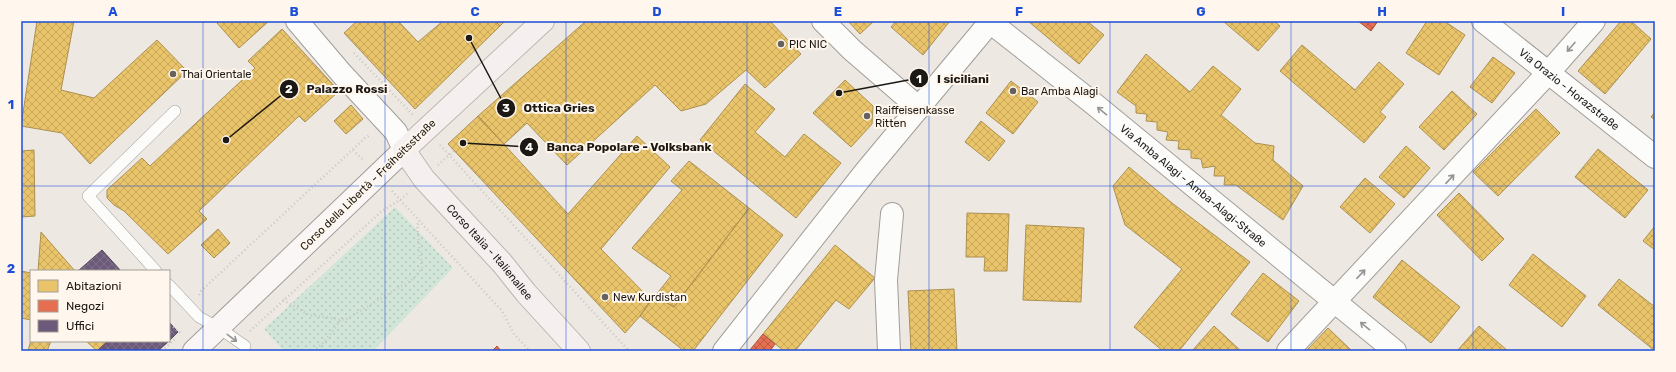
<svg xmlns="http://www.w3.org/2000/svg" width="1676" height="372" viewBox="0 0 1676 372" font-family="Rubik,sans-serif">
<style>
.grass{fill:url(#grass-dots)}
.homes{fill:url(#homes-cross-hatch);stroke:#ac9050}
.shops{fill:url(#shops-cross-hatch);stroke:#aa553f}
.offices{fill:url(#offices-cross-hatch);stroke:#55465b}
.lines{fill:none;stroke-linecap:round;stroke-linejoin:round}
.lane-casing{stroke:#a29d98;stroke-width:12}
.street-casing{stroke:#a29d98;stroke-width:24}
.secondary-casing{stroke:#a29d98;stroke-width:24}
.primary-casing{stroke:#bfb5b0;stroke-width:24}
.path{stroke:#c9c7c4;stroke-width:2.5;stroke-dasharray:1 3;stroke-linecap:butt}
.lane{stroke:#fcfcfb;stroke-width:11}
.street{stroke:#fcfcfb;stroke-width:22}
.secondary{stroke:#f9f6f5;stroke-width:22}
.primary{stroke:#f5f0ef;stroke-width:22}
.oneway{stroke:#979593}
.grid{fill:none;stroke:#1d4ed8;stroke-width:1;stroke-opacity:0.55}
.poi-dot{fill:#66615c;stroke:#fff7ed;stroke-width:1.5}
.labels{text-anchor:middle;dominant-baseline:central;stroke-width:4;stroke-linejoin:round;paint-order:stroke}
.poi-label{font-size:11px;fill:#1c1814;stroke:#fff7ed;text-anchor:start}
.street-label{font-size:11px;fill:#1c1814;stroke:#fff7ed}
.leader{fill:none;stroke:#1c1814;stroke-width:1.5}
.callout-dot{fill:#1c1814;stroke:#fff7ed;stroke-width:1.5}
.mark-label{font-size:12px;text-anchor:middle;font-weight:bold;fill:#fff}
.callout-label{font-size:12px;text-anchor:middle;font-weight:bold;fill:#1c1814;stroke:#fff7ed;stroke-width:4;stroke-linejoin:round;paint-order:stroke}
.neatline{fill:none;stroke:#1d4ed8;stroke-width:1.5}
.grid-label{font-size:13px;text-anchor:middle;font-weight:bold;fill:#1d4ed8}
</style>
<defs>
<pattern id="grass-dots" width="8" height="8" patternUnits="userSpaceOnUse"><rect width="8" height="8" fill="#d1e5d8"/><path d="M2 2h.1M6 6h.1" fill="none" stroke="#b3c4b8" stroke-width="1.8" stroke-linecap="round"/></pattern>
<pattern id="homes-cross-hatch" width="8" height="8" patternUnits="userSpaceOnUse"><rect width="8" height="8" fill="#e9c46a"/><path d="M0 0l8 8M0 8l8-8" fill="none" stroke="#c7a85b"/></pattern>
<pattern id="shops-cross-hatch" width="8" height="8" patternUnits="userSpaceOnUse"><rect width="8" height="8" fill="#e76f51"/><path d="M0 0l8 8M0 8l8-8" fill="none" stroke="#ba5a42"/></pattern>
<pattern id="offices-cross-hatch" width="8" height="8" patternUnits="userSpaceOnUse"><rect width="8" height="8" fill="#6d597a"/><path d="M0 0l8 8M0 8l8-8" fill="none" stroke="#80718a"/></pattern>
</defs>
<rect width="100%" height="100%" fill="#eee8e2"/>
<path class="grass" d="M395 207 453 268 373 351H284L264 329Z"/>
<path class="homes" d="M37 21H74L61 90 94 98 157 40 187 71 90 164 62 133 21 126Z
M219 21H269L239 48 217 23Z
M357 21H398L418 42 443 21H495L500 26 415 109 344 33Z
M495 21H505L500 26Z
M586 21H770L801 54 765 88 746 70 706 104 681 111 655 85 567 165 527 123 504 144 478 116Z
M848 21H874L860 34Z
M896 21H950L923 55 891 27Z
M1028 21H1087L1104 35 1079 64Z
M1223 21H1274L1280 26 1258 51Z
M1427 21H1444L1465 35 1439 75 1406 53Z
M1621 21H1631L1651 39 1605 94 1578 71Z
M282 29 339 91 305 122 299 116 199 211 207 219 168 254 124 211 114 205 107 198V190L142 158 150 166 255 68 248 61Z
M1302 45 1355 90 1379 62 1404 84 1380 112 1386 117 1364 143 1280 71Z
M1146 54 1190 92 1213 66 1241 89 1221 115 1255 143 1274 146 1273 160 1303 186 1283 220 1236 185H1224L1225 176H1214L1215 166 1203 168 1201 159 1191 158V150L1178 149 1179 141 1166 140 1168 132 1157 130V122L1146 121 1147 114 1136 113V106L1117 92Z
M1493 57 1515 73 1492 103 1470 87Z
M845 80 873 106 872 124 851 147 813 113Z
M1011 81 1038 102 1013 134 986 113Z
M745 84 775 109 755 132 785 157 804 134 841 163 796 218 700 140Z
M1452 91 1477 114 1444 150 1419 127Z
M351 105 363 119 346 134 334 121Z
M1536 109 1560 133 1498 196 1473 172Z
M1655 112V120L1651 117Z
M478 116 568 214 637 136 670 167 601 249 651 300 640 316 625 333 448 144Z
M981 121 1005 141 989 161 965 142Z
M1406 146 1430 168 1404 198 1379 177Z
M1598 149 1648 190 1625 218 1575 177Z
M34 150 35 216 21 217V151Z
M689 161 749 208 674 307 655 296 671 276 632 248 682 190 671 181Z
M1129 167 1172 203 1250 262 1179 351H1163L1134 327 1182 269 1125 225 1113 186Z
M1365 178 1395 204 1370 233 1340 207Z
M1459 193 1504 239 1482 261 1437 215Z
M749 208 783 235 693 351H684L640 316 655 296 674 307Z
M967 213 1009 214 1007 271H984L985 257H966Z
M1026 225 1084 228 1081 302 1023 300Z
M1655 226V250L1643 241Z
M218 229 230 243 214 258 201 245Z
M41 232 75 271H38Z
M835 245 875 278 849 309 836 300 795 351H784L763 334Z
M1533 254 1586 296 1562 327 1509 285Z
M1402 260 1460 307 1431 343 1373 297Z
M21 271 31 273V320L21 318Z
M1263 273 1299 301 1268 342 1231 314Z
M1619 279 1655 307V351L1598 305Z
M954 289 957 351H911L908 291Z
M1214 326 1241 351H1192Z
M1479 326 1508 351H1457Z
M1328 328 1352 351H1306Z
M31 340V341H51L47 351H28Z
M86 341H108L97 351Z"/>
<path class="shops" d="M1358 21H1378L1371 31Z
M763 334 775 344 770 351H749Z
M497 346 501 351H492Z"/>
<path class="offices" d="M102 250 121 271H78Z
M169 322 178 332 169 341Z
M108 341H169L158 351H97Z"/>
<g class="lines">
<g class="lane-casing">
<path id="lane" d="M156 271 88 196 175 111
M169 285 199 317 219 328 245 346"/>
</g>
<g class="street-casing">
<g id="street">
<path d="M297 21 342 74 396 132 404 150"/>
<path d="M823 21 852 50 919 108"/>
<path id="s1" d="M1483 21 1655 157"/>
<path id="s2" d="M990 22 1094 104 1395 351"/>
<path d="M724 351 866 171 991 21"/>
<path d="M889 351 886 280 892 214"/>
<path d="M1288 351 1549 72 1594 21"/>
</g>
</g>
<g class="secondary-casing">
<path id="secondary" d="M194 351 404 150"/>
</g>
<g class="primary-casing">
<g id="primary">
<path id="s3" d="M543 21 404 150 424 179 502 263 526 293 579 351"/>
</g>
</g>
<path class="path" d="M354 53 413 115
M440 145 629 351
M353 150 364 161
M438 165 454 151
M392 191 502 311 514 334 530 351
M199 295 201 291 365 138 370 135
M283 300 309 315 345 320 413 279 422 268 417 225 420 221
M173 327 181 333
M250 331 382 211 400 200 408 193
M162 351 176 338
M313 351 323 343 341 320"/>
<use href="#lane" class="lane"/>
<use href="#street" class="street"/>
<use href="#secondary" class="secondary"/>
<use href="#primary" class="primary"/>
</g>
<defs><path id="oneway-shaft" d="M-6 0H5M1.5-3L5.5 0L1.5 3" fill="none" stroke-width="1.6" stroke-linecap="round" stroke-linejoin="round"/></defs>
<g class="oneway">
<use href="#oneway-shaft" transform="translate(1571 47) rotate(131)"/>
<use href="#oneway-shaft" transform="translate(1102 111) rotate(-141)"/>
<use href="#oneway-shaft" transform="translate(1450 179) rotate(-47)"/>
<use href="#oneway-shaft" transform="translate(1361 274) rotate(-47)"/>
<use href="#oneway-shaft" transform="translate(1365 326) rotate(-141)"/>
<use href="#oneway-shaft" transform="translate(232 338) rotate(37)"/>
</g>
<path class="grid" d="M203 21V351M385 21V351M566 21V351M747 21V351M929 21V351M1110 21V351M1291 21V351M1473 21V351M21 186H1655"/>
<g class="poi-dot">
<circle cx="781" cy="44" r="4"/>
<circle cx="173" cy="74" r="4"/>
<circle cx="1013" cy="91" r="4"/>
<circle cx="867" cy="116" r="4"/>
<circle cx="605" cy="297" r="4"/>
</g>
<g class="labels">
<g class="poi-label">
<text x="789" y="44">PIC NIC</text>
<text x="181" y="74">Thai Orientale</text>
<text x="1021" y="91">Bar Amba Alagi</text>
<text x="875" y="110">Raiffeisenkasse<tspan x="875" dy="13">Ritten</tspan></text>
<text x="613" y="297">New Kurdistan</text>
</g>
<g class="street-label">
<text stroke="none"><textPath href="#s1" startOffset="110">Via Orazio - Horazstraße</textPath></text>
<text transform="translate(368 185) rotate(-44)">Corso della Libertà - Freiheitsstraße</text>
<text stroke="none"><textPath href="#s2" startOffset="261">Via Amba Alagi - Amba-Alagi-Straße</textPath></text>
<text stroke="none"><textPath href="#s3" startOffset="323">Corso Italia - Italienallee</textPath></text>
</g>
</g>
<path class="leader" d="M839 93L919 78M226 140L289 89M469 38L506 108M463 143L529 147"/>
<g class="callout-dot">
<circle cx="839" cy="93" r="4"/>
<circle cx="226" cy="140" r="4"/>
<circle cx="469" cy="38" r="4"/>
<circle cx="463" cy="143" r="4"/>
<circle cx="919" cy="78" r="10"/>
<circle cx="289" cy="89" r="10"/>
<circle cx="506" cy="108" r="10"/>
<circle cx="529" cy="147" r="10"/>
</g>
<g class="mark-label">
<text x="919" y="83">1</text>
<text x="289" y="93">2</text>
<text x="506" y="112">3</text>
<text x="529" y="151">4</text>
</g>
<g class="callout-label">
<text x="963" y="83">I siciliani</text>
<text x="347" y="93">Palazzo Rossi</text>
<text x="559" y="112">Ottica Gries</text>
<text x="629" y="151">Banca Popolare - Volksbank</text>
</g>
<rect width="1676" height="372" fill="none" stroke="#fff7ed" stroke-width="44"/>
<rect x="30" y="270" width="140" height="72" fill="#fff7ed" stroke="#a49e96"/>
<rect x="38" y="280" width="20" height="12" fill="#e9c46a" stroke="#a49e96"/>
<text x="66" y="290" font-size="12" fill="#1c1814">Abitazioni</text>
<rect x="38" y="300" width="20" height="12" fill="#e76f51" stroke="#a49e96"/>
<text x="66" y="310" font-size="12" fill="#1c1814">Negozi</text>
<rect x="38" y="320" width="20" height="12" fill="#6d597a" stroke="#a49e96"/>
<text x="66" y="330" font-size="12" fill="#1c1814">Uffici</text>
<rect x="22" y="22" width="1632" height="328" class="neatline"/>
<g class="grid-label">
<text x="113" y="16">A</text>
<text x="294" y="16">B</text>
<text x="475" y="16">C</text>
<text x="657" y="16">D</text>
<text x="838" y="16">E</text>
<text x="1019" y="16">F</text>
<text x="1201" y="16">G</text>
<text x="1382" y="16">H</text>
<text x="1563" y="16">I</text>
<text x="11" y="109">1</text>
<text x="11" y="273">2</text>
</g>
</svg>
